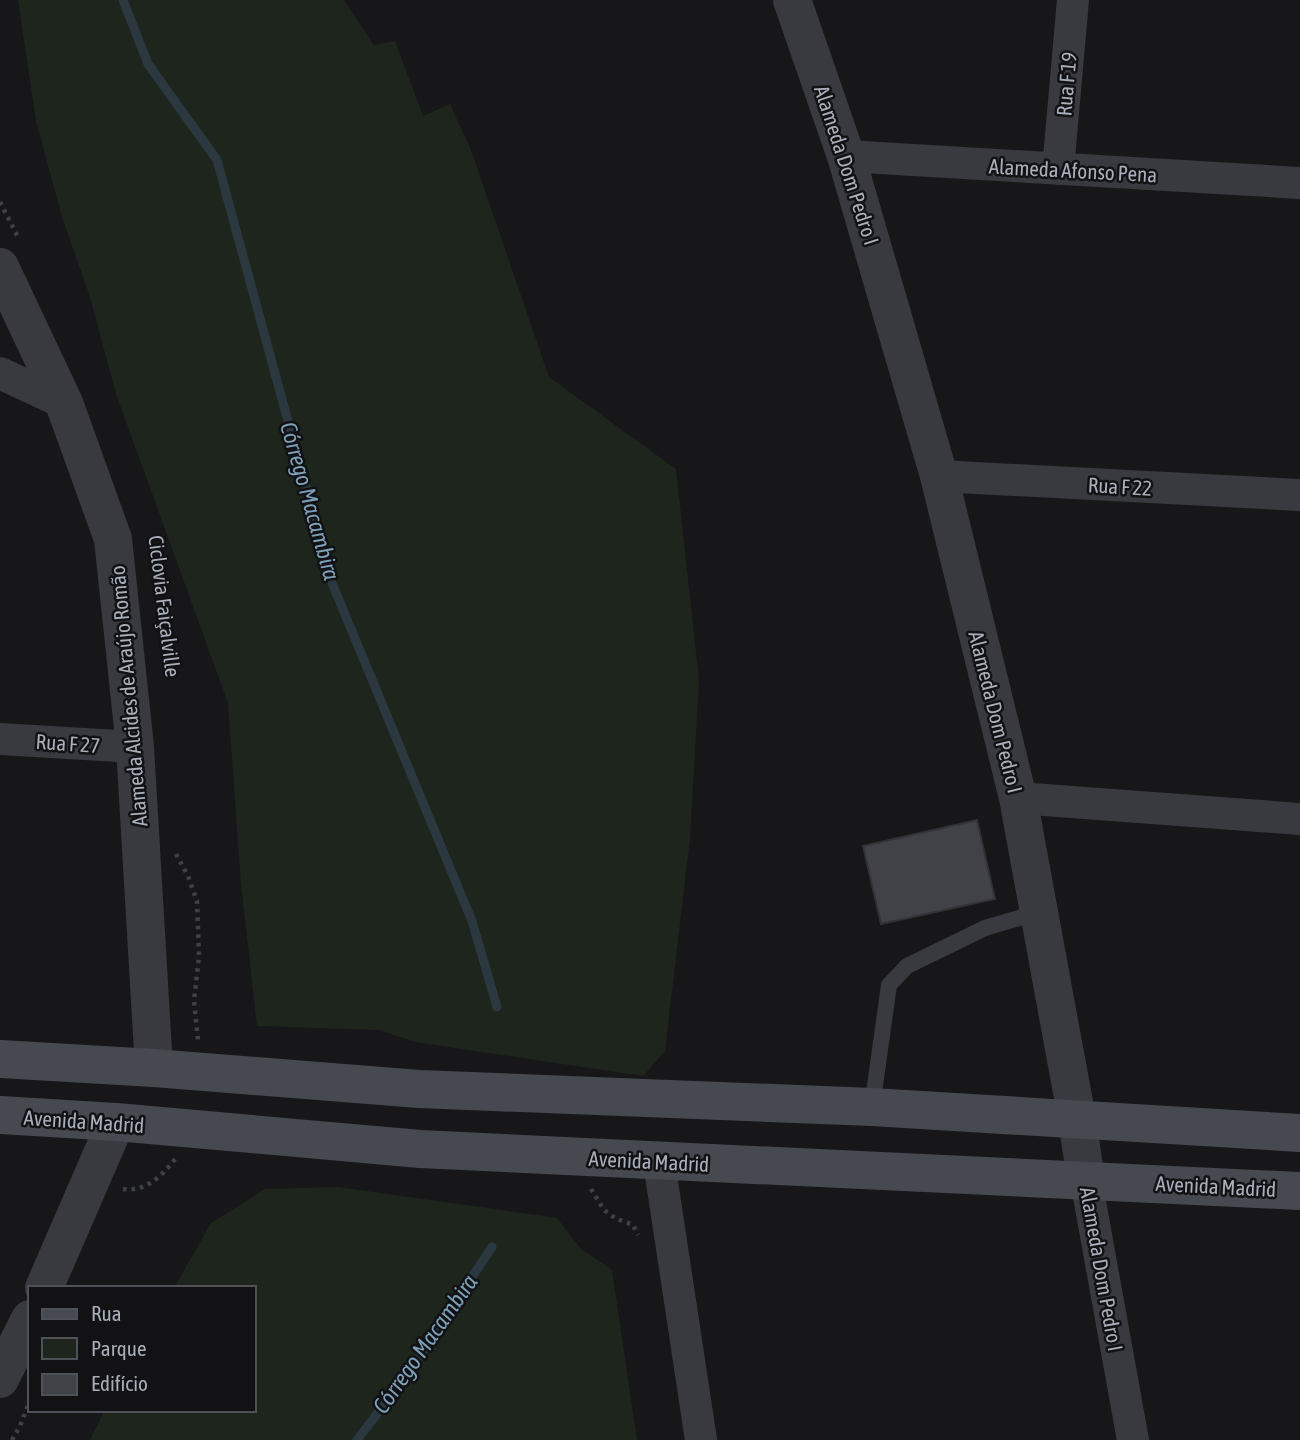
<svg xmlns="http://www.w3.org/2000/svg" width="1300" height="1440" viewBox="0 0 1300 1440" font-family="'Asap Condensed',sans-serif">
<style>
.green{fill:#1d251d}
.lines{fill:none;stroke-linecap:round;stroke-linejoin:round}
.stream{stroke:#2c383f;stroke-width:9}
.building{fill:#414247;stroke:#313136;stroke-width:2}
.path{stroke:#3e4146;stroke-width:4.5;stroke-dasharray:3.5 5;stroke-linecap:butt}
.service{stroke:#383a3f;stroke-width:16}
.minor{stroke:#383a3f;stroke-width:32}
.tertiary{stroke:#383a3f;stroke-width:38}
.secondary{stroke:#46494f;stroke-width:38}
.labels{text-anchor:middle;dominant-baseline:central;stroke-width:5;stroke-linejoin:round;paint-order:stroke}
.street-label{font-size:21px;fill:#a8afbb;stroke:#121215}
.water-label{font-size:23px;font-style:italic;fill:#7da1b8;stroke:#121215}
</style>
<rect width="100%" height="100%" fill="#17171a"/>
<path class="green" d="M18 0H344L374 45 395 41 423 116 450 104 471 150 549 377 676 469 699 680 690 838 665 1051 643 1076 415 1042 379 1030 257 1026 241 884 228 703 116 394 90 297 62 217 36 121Z
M338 1187 557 1218 581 1249 612 1270 637 1440H90L105 1410H254V1288H174L211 1223 265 1189Z"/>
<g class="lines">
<path class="stream" d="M123 0 148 64 217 160 332 583 472 921 497 1007
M357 1440 410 1371 492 1247"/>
</g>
<path class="building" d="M977 820 995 899 881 924 863 846Z"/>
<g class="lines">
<path class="path" d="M0 202 19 239
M176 854 188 876 197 901 199 956 194 1001 198 1040
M123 1189C146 1192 162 1176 175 1159
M591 1189 604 1210 615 1218 633 1225 638 1235
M12 1440 20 1426 30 1400"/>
<path class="service" d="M872 1107 889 985 907 966 985 928 1039 912"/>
<path class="minor" d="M846 156 1300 183
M1058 169 1073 0
M0 373 64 403
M939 476 1300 495
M0 739 135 747
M1018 798 1300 819
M659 1162 701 1440
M1086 1180 1133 1440"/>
<path class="tertiary" d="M792 0 846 156 939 476 1018 798 1077 1119 1086 1180
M0 267 64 403 113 539 135 747 154 1068
M44 1288 116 1122
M0 1379 30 1319"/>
<path class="secondary" d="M0 1059 154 1068 419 1089 872 1107 1300 1133
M0 1115 116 1122 420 1149 1300 1191"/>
</g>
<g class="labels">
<g class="street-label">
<text transform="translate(1066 84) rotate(-85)">Rua F 19</text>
<text transform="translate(847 165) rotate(72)">Alameda Dom Pedro I</text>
<text transform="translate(1073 170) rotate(3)">Alameda Afonso Pena</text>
<text transform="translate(1120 486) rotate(3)">Rua F 22</text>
<text transform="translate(165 606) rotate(83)">Ciclovia Faiçalville</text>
<text transform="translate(128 696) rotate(-95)">Alameda Alcides de Araújo Romão</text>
<text transform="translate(996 712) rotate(76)">Alameda Dom Pedro I</text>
<text transform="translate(68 743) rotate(4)">Rua F 27</text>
<text transform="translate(84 1121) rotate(4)">Avenida Madrid</text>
<text transform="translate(649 1161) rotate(3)">Avenida Madrid</text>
<text transform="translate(1216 1186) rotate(3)">Avenida Madrid</text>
<text transform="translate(1102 1269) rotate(80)">Alameda Dom Pedro I</text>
</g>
<g class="water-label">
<text transform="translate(310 501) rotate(74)">Córrego Macambira</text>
<text transform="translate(425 1344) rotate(-55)">Córrego Macambira</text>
</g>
</g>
<rect x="28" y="1286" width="228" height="126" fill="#121215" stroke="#4e5157" stroke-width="2"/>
<rect x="42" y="1309" width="35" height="10" fill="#46494f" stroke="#4e5157" stroke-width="2"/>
<text x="91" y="1321" font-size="21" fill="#a8afbb">Rua</text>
<rect x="42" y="1338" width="35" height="21" fill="#1d251d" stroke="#4e5157" stroke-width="2"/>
<text x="91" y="1356" font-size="21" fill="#a8afbb">Parque</text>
<rect x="42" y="1374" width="35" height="21" fill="#414247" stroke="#4e5157" stroke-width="2"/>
<text x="91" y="1391" font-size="21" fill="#a8afbb">Edifício</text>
</svg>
